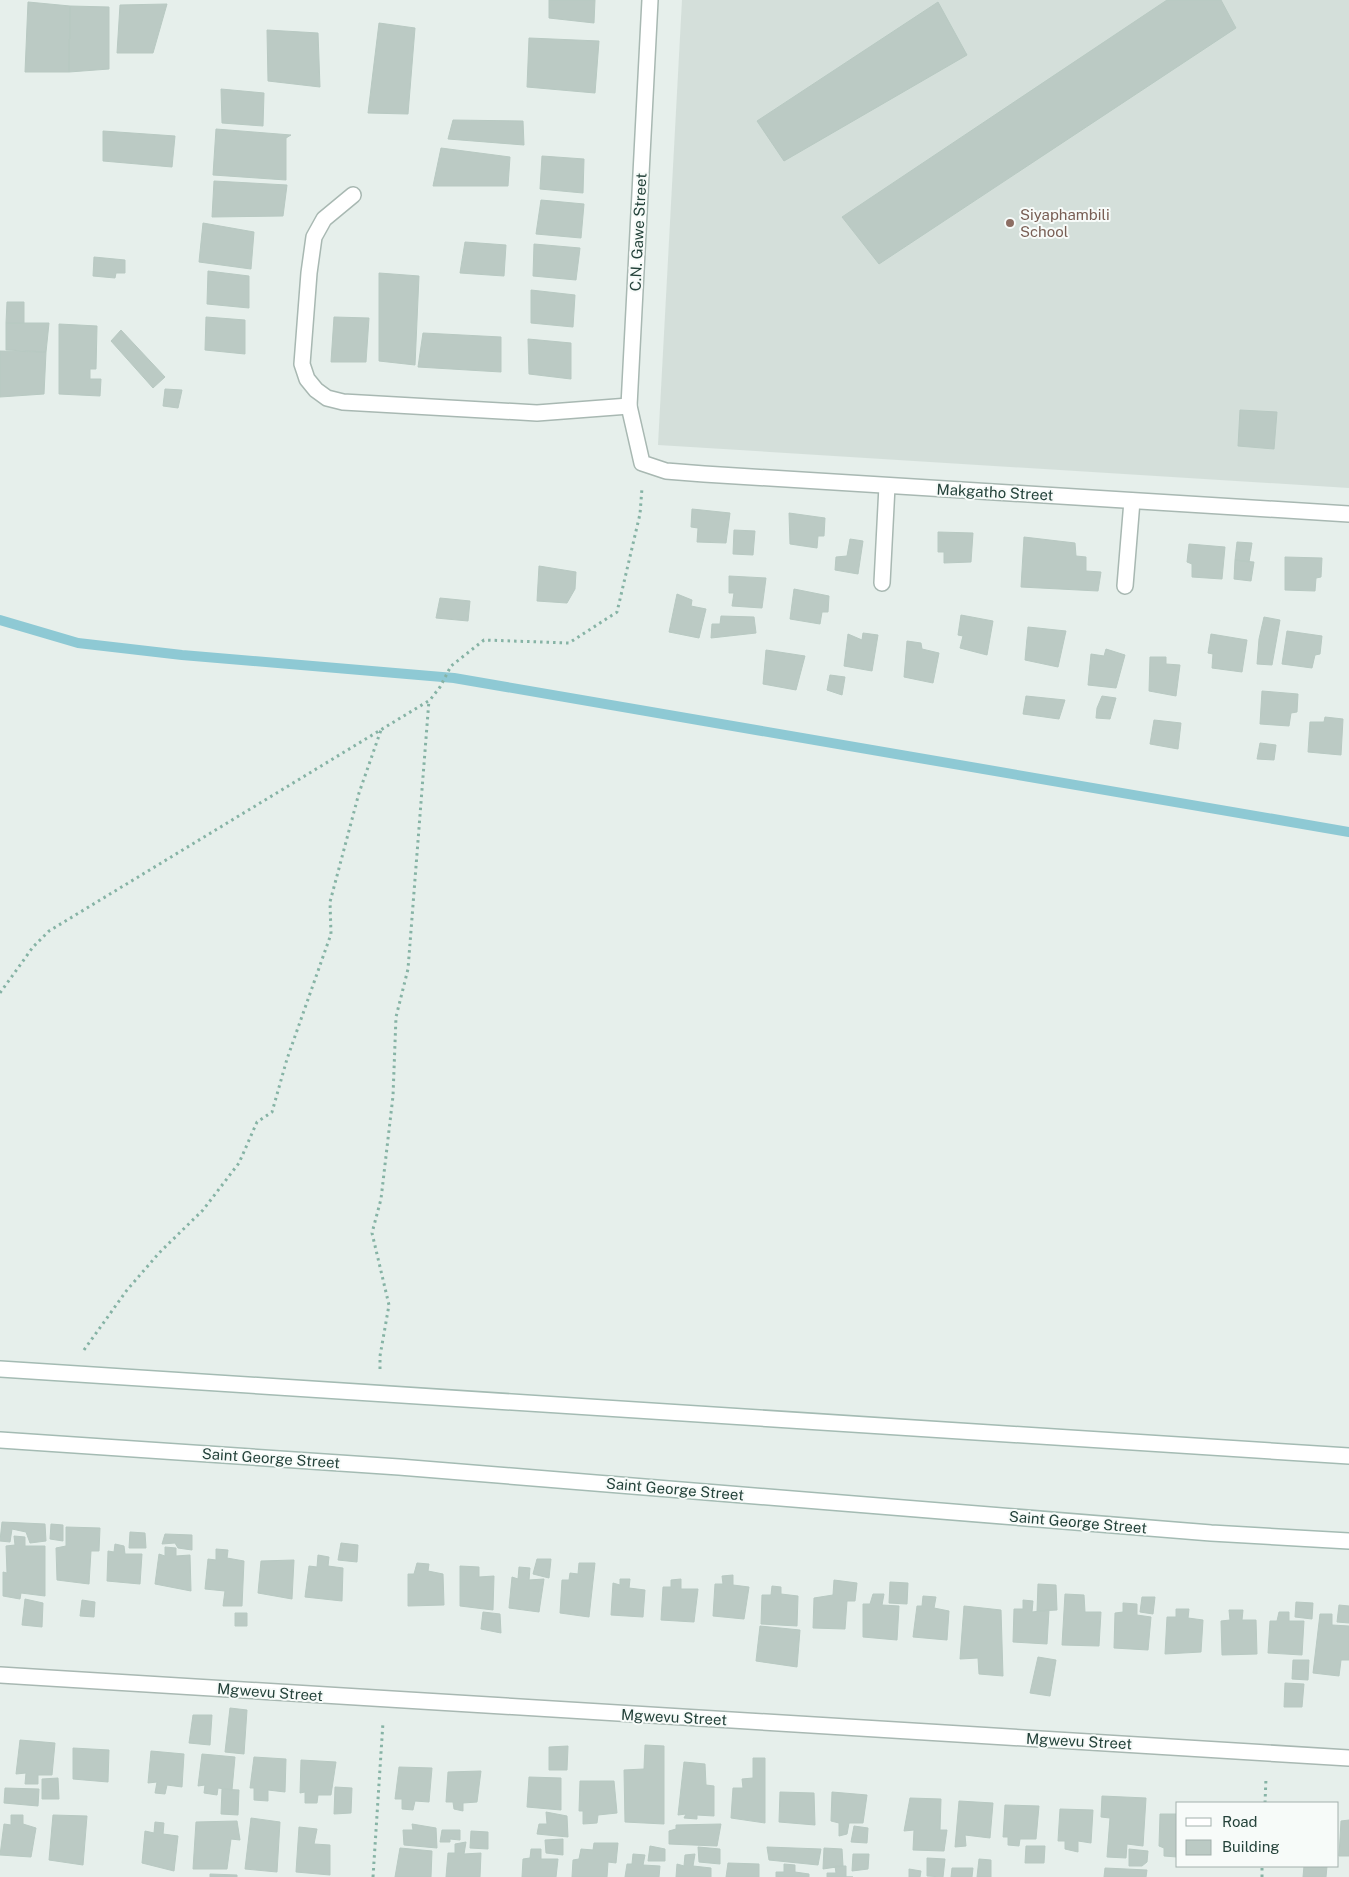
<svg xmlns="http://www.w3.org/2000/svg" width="1349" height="1877" viewBox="0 0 1349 1877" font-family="'Public Sans',sans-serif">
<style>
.built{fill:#d4dfda}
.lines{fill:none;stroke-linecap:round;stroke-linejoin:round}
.stream{stroke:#8ec9d4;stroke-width:10}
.building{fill:#bbcac4;stroke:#b8c9c2}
.lane-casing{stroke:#a8b8b2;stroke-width:18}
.street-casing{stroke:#a8b8b2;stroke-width:18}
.secondary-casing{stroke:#a4bbb3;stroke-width:18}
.path{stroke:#86b3a5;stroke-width:3;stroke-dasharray:2.5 4;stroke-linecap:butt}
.lane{stroke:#fff;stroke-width:15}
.street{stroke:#fff;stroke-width:15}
.secondary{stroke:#fff;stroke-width:15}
.education-dot{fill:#8d6e63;stroke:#f7fbf9;stroke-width:2}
.labels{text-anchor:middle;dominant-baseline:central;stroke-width:4;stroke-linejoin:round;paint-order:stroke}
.education-label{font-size:15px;fill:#785e54;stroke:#f7fbf9;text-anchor:start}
.street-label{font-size:15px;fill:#24423a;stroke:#f7fbf9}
</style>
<rect width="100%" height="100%" fill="#e6efeb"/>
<path class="built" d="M682 0H1349V488L658 445Z"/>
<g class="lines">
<path class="stream" d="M0 620 78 643 182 655 454 678 1349 832"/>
</g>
<path class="building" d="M549 0H595L594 23 549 18Z
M1167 0H1221L1236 28 879 264 842 217Z
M28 2 70 6 69 72H25Z
M938 2 967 55 784 161 757 121Z
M167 4 153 53H117L120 5Z
M70 6 109 7V69L69 72Z
M379 23 415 28 408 114 368 113Z
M267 30 318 33 320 87 268 81Z
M529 38 599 41 595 93 527 87Z
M221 89 264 93 263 126 222 123Z
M453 120 523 121 524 145 448 139Z
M216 129 291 135 286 138V180L213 175Z
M103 131 175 136 172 167 103 161Z
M441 148 510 157 508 186H433Z
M542 156 584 159 583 193 540 189Z
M214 181 287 185 283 216 212 217Z
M541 200 584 204 581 238 536 234Z
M203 223 254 232 251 269 199 262Z
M465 242 506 245 504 276 460 273Z
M534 244 580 248 576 280 533 276Z
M94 257 125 260V273H116L115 278 93 276Z
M208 271 249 276V308L207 304Z
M379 273 419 276 415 365 379 361Z
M531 290 575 295 573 327 531 323Z
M7 302H24V323H6Z
M206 317 245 320V354L205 350Z
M334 317 369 318 366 362H331Z
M6 323H49L46 352 6 350Z
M59 324 97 326 96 369H90V379H101L100 396 59 394Z
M121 330 165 377 153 388 111 341Z
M423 333 501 337V372L418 367Z
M528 339 571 343V379L529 374Z
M0 351 46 352 44 394 0 397Z
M165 389 182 390 178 408 163 406Z
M1240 410 1277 412 1274 449 1238 446Z
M692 509 730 513 726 543 697 542 698 528 691 527Z
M789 513 825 518 824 536H818L817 548 790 544Z
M734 530 755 531 753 555 733 554Z
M938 532 973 533 971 562 944 563V552H938Z
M1024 537 1075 543 1076 556 1086 557V571L1101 572 1098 591 1021 587Z
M850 539 863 541 858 574 835 570 836 557 847 556Z
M1237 542 1252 543 1249 562 1235 560Z
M1189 544 1225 547 1222 579 1192 577V564L1187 562Z
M1285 557 1322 558 1321 577 1316 578 1315 591 1285 590Z
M1235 560 1254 562 1251 581 1234 579Z
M539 566 576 572 575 589 567 603 537 601Z
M729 576 766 578 762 608 732 606 734 593H729Z
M794 589 829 596 828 612H822L820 624 790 619Z
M677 594 692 600 691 606 706 609 699 638 669 632Z
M440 598 470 601 468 621 436 618Z
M961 615 993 621 987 655 960 648 963 636 958 635Z
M721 616 754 617 756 633 711 638 712 624H720Z
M1264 617 1280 620 1272 665 1257 664 1259 639Z
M1028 627 1066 631 1058 667 1025 660Z
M1287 631 1322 636 1320 654 1315 655 1312 668 1282 664Z
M863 633 878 635 872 671 844 666 848 634 862 640Z
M1211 634 1247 640 1242 672 1212 668 1213 654 1208 653Z
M907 641 921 643 922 649 939 653 933 683 904 677Z
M1106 649 1125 655 1116 688 1088 685 1091 654 1104 656Z
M766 650 805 656 796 690 763 684Z
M1150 657H1166V664L1180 665 1176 696 1149 691Z
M830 675 845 677 842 695 827 690Z
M1262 691 1298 694 1297 712 1291 713 1289 726 1260 724Z
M1026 696 1065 700 1059 719 1023 714Z
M1102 696 1116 698 1110 719 1096 718 1097 708Z
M1325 717 1343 719 1341 755 1308 752 1310 722H1324Z
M1154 720 1181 723 1178 749 1150 744Z
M1260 743 1276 745 1274 760 1257 759Z
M2 1522 45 1524 46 1541 30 1543 26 1532 12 1529 10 1542 0 1541Z
M51 1524 63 1525V1541L50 1539Z
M66 1527 100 1528 99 1551H91L89 1584 57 1580 56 1548 66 1546Z
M130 1532 145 1533 146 1548H129Z
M165 1534 192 1535V1550L178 1548 175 1543 162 1544Z
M14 1536 25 1537V1546H45V1596L21 1593 20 1599 3 1596V1572L7 1573 6 1546 15 1545Z
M341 1543 358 1545 357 1562 338 1560Z
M115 1544 124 1546 125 1554H142L140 1584 107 1581 108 1551 114 1552Z
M165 1547 176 1548V1556L190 1555 191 1591 155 1584 159 1554 165 1556Z
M216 1549 228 1550 227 1558 244 1561 242 1606H223L225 1591 205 1589 208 1559 216 1560Z
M318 1555 329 1557 328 1566 343 1568 342 1601 305 1597 309 1566 317 1567Z
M537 1559H551L549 1578 533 1574Z
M294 1560 292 1599 258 1593 261 1561Z
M417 1563 429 1564 428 1571 443 1574 444 1605 408 1606V1574H414Z
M579 1563H595L589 1617 560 1613 562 1580H569L570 1573 578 1574Z
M460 1566 479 1567V1577L494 1576 493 1610 460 1606Z
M519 1567 530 1568 529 1580 544 1579 539 1612 509 1608 512 1577 518 1579Z
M733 1575V1585L749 1587 744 1619 713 1616 715 1584H723L722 1576Z
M620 1579H630L629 1588 645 1590 643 1617 611 1615 613 1583 620 1585Z
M681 1579V1589H698L694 1622 661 1620 663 1587H671V1580Z
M834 1580 857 1583 855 1601H847L845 1629 813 1628 814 1598 833 1595Z
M890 1582 908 1583 907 1604 889 1603Z
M1038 1584 1056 1585 1057 1610 1037 1611Z
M772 1586 781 1587V1594L798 1596 797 1626 761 1624 762 1595H771Z
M873 1594H884L882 1605 899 1606 897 1640 863 1637V1604H870Z
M1065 1594 1084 1595 1085 1612H1101L1099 1646 1062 1645Z
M923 1596 936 1597 934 1608 949 1611 947 1640 913 1637 917 1606H922Z
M1142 1597H1155L1153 1614 1140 1612Z
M25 1599 43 1603 42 1627 22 1625Z
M82 1600 95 1602 94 1617 80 1616Z
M1023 1600 1033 1601 1032 1612 1049 1610 1047 1644 1013 1642 1014 1609H1023Z
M1296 1602 1313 1603 1312 1619 1295 1617Z
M1123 1603 1137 1604V1615L1151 1617 1148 1650 1114 1648 1115 1613 1123 1612Z
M1339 1605 1349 1606V1623L1337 1622Z
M964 1606 1001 1610 1003 1676 979 1674 978 1658 960 1659Z
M1176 1609H1189L1188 1618 1203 1620 1201 1652 1165 1654 1167 1617H1176Z
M1229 1610H1243L1242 1620H1256L1257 1654 1222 1655 1221 1621 1230 1620Z
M483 1612 500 1614 501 1633 481 1629Z
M1279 1612H1289V1621H1304L1302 1655 1268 1653 1270 1621H1277Z
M235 1613H247V1626H235Z
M1320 1614H1332V1625L1349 1626V1660H1341L1339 1676 1313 1673Z
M760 1626 800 1630 797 1667 756 1661Z
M1038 1657 1056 1660 1050 1696 1030 1693Z
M1293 1660H1309L1308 1680 1292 1679Z
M1285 1683 1304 1684 1302 1707H1284Z
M230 1708 247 1710 244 1754 225 1752Z
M193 1715H212L210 1745 189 1743Z
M20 1740 55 1743 52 1775H38V1784H25L26 1773 16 1774Z
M645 1745 664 1746V1824L625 1822 624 1770 644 1769Z
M568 1746 567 1770H549V1747Z
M73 1748 109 1750 108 1782 73 1779Z
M151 1751 184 1754 182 1787 167 1785 165 1794 155 1793 157 1782 148 1783Z
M202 1754 235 1757 232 1790 218 1788 217 1795 204 1793 205 1785 198 1786Z
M254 1757 286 1759 285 1792 268 1790V1801L254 1800V1788H250Z
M753 1758H765V1823L731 1818 733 1788H743L742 1779 753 1778Z
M301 1760 336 1762 331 1795H318L317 1803H305V1792L300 1793Z
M684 1762 705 1764 706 1785 714 1786V1816L697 1815V1819L684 1818 686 1814 678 1815Z
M399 1767 432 1768 429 1802 415 1801 413 1810 402 1809V1799H395Z
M481 1771 477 1802 463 1803V1811L454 1809 453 1802H446L448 1772Z
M529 1777 561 1778V1810L527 1807Z
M58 1778 59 1799H42V1779Z
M580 1781H614L617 1813 598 1815 597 1823 583 1824V1811H579Z
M335 1787 352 1788 351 1813 334 1814Z
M5 1788 39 1789 38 1806 4 1803Z
M222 1789 239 1790 238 1815 221 1814Z
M780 1792 814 1793 815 1825 779 1822Z
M832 1792 867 1795 863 1823H849L847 1834 839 1836V1823L831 1821Z
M1102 1796 1146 1798 1143 1846 1127 1844 1126 1858 1107 1857 1110 1818 1101 1817Z
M910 1798 941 1799 940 1830H947L944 1851 913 1850 914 1830 904 1831Z
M959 1801 993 1803 990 1838 965 1835 966 1846 955 1847Z
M1005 1805 1039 1806 1036 1839H1020L1019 1846 1008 1845V1837H1003Z
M1060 1809 1093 1810 1091 1843 1078 1841V1852L1065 1849V1841H1058Z
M546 1812 567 1816 568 1837 537 1834 539 1824H547Z
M1160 1814H1178L1177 1857 1164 1856V1848L1159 1846Z
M11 1815H23V1824L36 1828 31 1857 0 1855 4 1824 11 1825Z
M53 1815 87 1816 83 1865 49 1860Z
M251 1818 280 1822 277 1872 245 1869Z
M1349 1820V1856H1339L1341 1821Z
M237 1821 240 1840 231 1839 227 1869H193L196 1822Z
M155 1822 164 1823 163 1834 178 1836 174 1871 142 1863 145 1831 154 1833Z
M412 1824 436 1828 437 1848 404 1845 403 1830H413Z
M721 1824 717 1846 669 1844V1831L676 1829V1825Z
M854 1826 868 1828 867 1843 851 1842Z
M299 1827 317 1829 314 1844 330 1845V1875L296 1872Z
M442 1830H460V1840L450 1839V1842H440Z
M471 1831 488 1832V1849L470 1848Z
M563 1839V1855L546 1853 545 1840Z
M466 1842 464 1854 481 1853 480 1877H446L448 1853H455V1844Z
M594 1843H618L616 1863 608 1862 607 1877H572L573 1860 579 1859 581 1849 593 1850Z
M650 1846 665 1849V1861H648Z
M1026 1846H1045L1044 1863H1025Z
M698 1847 720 1849V1864L699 1862Z
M767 1847 821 1849 818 1865 769 1860Z
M400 1848 432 1851 431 1877H395Z
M824 1848 842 1849 843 1866 823 1869Z
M531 1849H541V1859H558L556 1877H522L523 1859 530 1858Z
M1129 1849 1148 1851 1147 1862 1142 1866H1129Z
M633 1854 645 1855 643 1865 660 1866 659 1877H625L627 1864H632Z
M695 1854 693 1866 711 1868V1877H676L677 1864 684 1866 685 1855Z
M853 1854H869L868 1869 852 1871Z
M927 1858 945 1859 943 1877 927 1876Z
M979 1859 991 1860V1877H977Z
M728 1863 759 1864V1877H726Z
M784 1864 795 1865V1872L809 1874V1877H776V1872H784Z
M835 1866H846V1877H853H827V1873H836Z
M1304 1866H1327L1326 1877H1303Z
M952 1868H973L972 1877H951Z
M1105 1868 1147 1870 1146 1877H1104Z
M909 1869 921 1871 920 1877H909Z
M210 1874 237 1875V1877H210Z"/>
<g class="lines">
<g class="lane-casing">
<path id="lane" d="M353 195 324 219 314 237 309 273 302 364 307 379 316 390 327 398 343 402 537 413 629 406
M882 583 887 486
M1125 586 1132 501"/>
</g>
<g class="street-casing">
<path id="street" d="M650 0 629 406 642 463 666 471 704 474 1349 514
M0 1675 1349 1758"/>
</g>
<g class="secondary-casing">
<path id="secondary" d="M0 1369 1349 1456
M0 1440 399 1467 1211 1533 1349 1541"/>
</g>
<path class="path" d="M0 993 33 947 49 931 430 700 440 687 451 666 484 640 569 643 617 612 640 514 642 488
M84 1350 127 1290 159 1253 203 1210 239 1163 257 1122 272 1112 287 1059 331 934 330 902 359 793 381 730
M380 1369V1356L389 1305 372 1233 381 1199 393 1096 396 1017 408 969 429 700
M1265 1803 1266 1778
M373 1877 383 1722
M1262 1877V1866"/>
<use href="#lane" class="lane"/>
<use href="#street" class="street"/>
<use href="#secondary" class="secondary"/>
</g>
<circle class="education-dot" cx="1010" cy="223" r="5"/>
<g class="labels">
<g class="education-label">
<text x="1020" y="214">Siyaphambili<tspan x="1020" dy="17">School</tspan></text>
</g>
<g class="street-label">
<text transform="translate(638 232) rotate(-87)">C.N. Gawe Street</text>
<text transform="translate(995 492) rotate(3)">Makgatho Street</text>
<text transform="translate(271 1458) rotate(4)">Saint George Street</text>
<text transform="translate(675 1489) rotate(5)">Saint George Street</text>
<text transform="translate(1078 1522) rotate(5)">Saint George Street</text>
<text transform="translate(270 1692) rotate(4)">Mgwevu Street</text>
<text transform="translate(674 1717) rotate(3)">Mgwevu Street</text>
<text transform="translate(1079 1741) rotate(3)">Mgwevu Street</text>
</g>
</g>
<rect x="1176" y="1802" width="162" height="65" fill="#f7fbf9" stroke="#a3b1ad"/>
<rect x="1186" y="1818" width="25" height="8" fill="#ffffff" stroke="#a3b1ad"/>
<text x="1222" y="1827" font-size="15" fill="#24423a">Road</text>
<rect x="1186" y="1840" width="25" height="15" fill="#bbcac4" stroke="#a3b1ad"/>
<text x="1222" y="1852" font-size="15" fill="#24423a">Building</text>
</svg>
